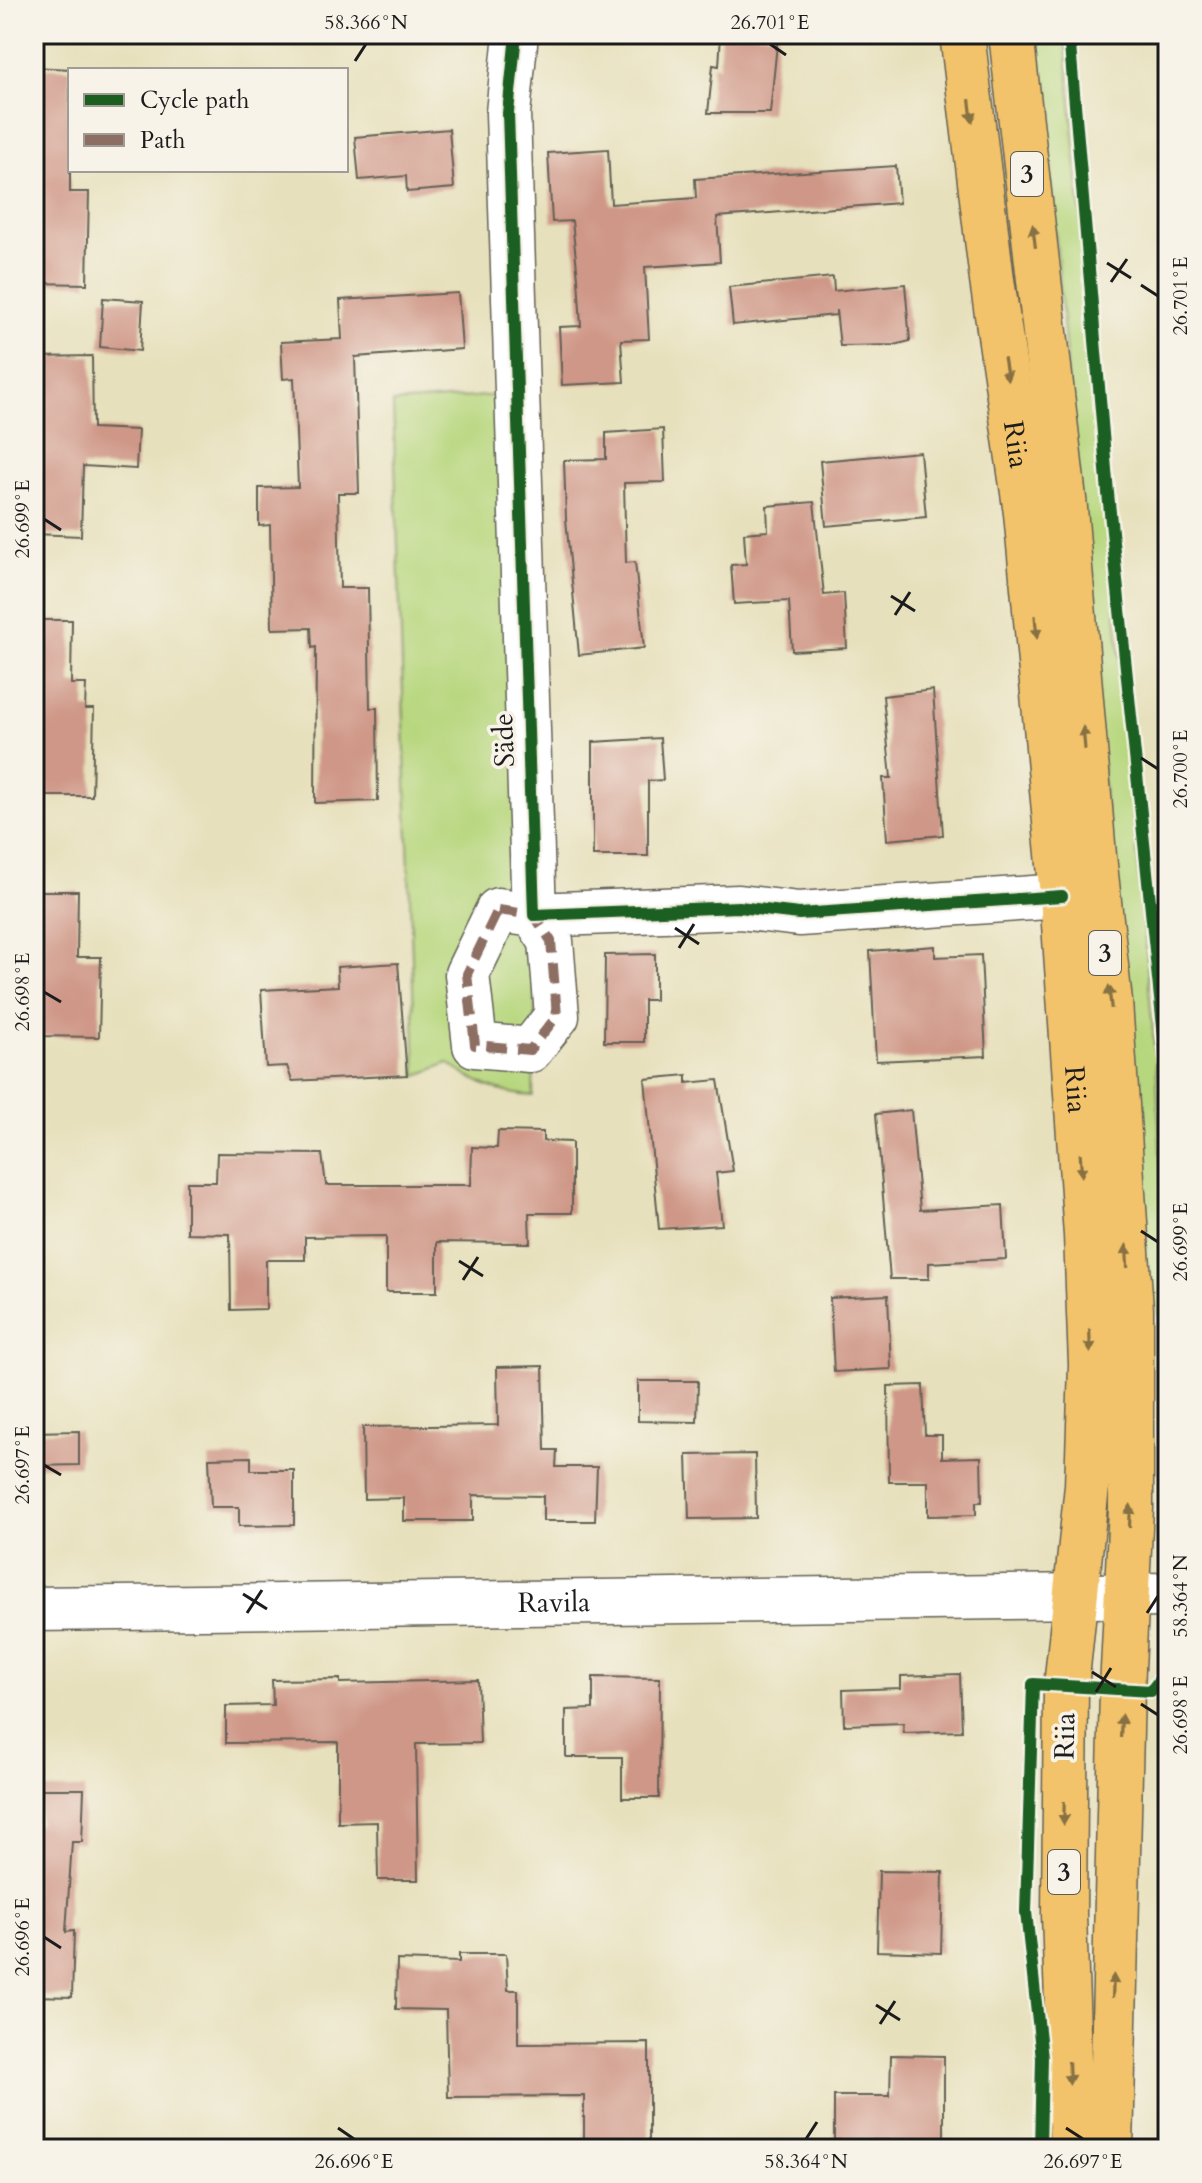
<svg xmlns="http://www.w3.org/2000/svg" width="1202" height="2183" viewBox="0 0 1202 2183" font-family="Cardo,serif">
<style>
.green{fill:#b7d77e;stroke:#6a7a4d;stroke-width:2}
.building{fill:#cf9787}
.lines{fill:none;stroke-linecap:round;stroke-linejoin:round}
.minor-casing{stroke:#636154;stroke-width:47}
.tertiary-casing{stroke:#636154;stroke-width:47}
.trunk-casing{stroke:#636154;stroke-width:47}
.minor{stroke:#fff;stroke-width:44}
.tertiary{stroke:#fff;stroke-width:44}
.trunk{stroke:#f2c36a;stroke-width:44}
.quiet{stroke:#8d6e63;stroke-width:10;stroke-dasharray:20 10;stroke-linecap:butt}
.cycleway-casing{stroke:#f7f3e8;stroke-width:17}
.cycleway{stroke:#1b5e20;stroke-width:12}
.oneway{fill:#877043}
.ticks{fill:none;stroke:#1c1c1c;stroke-width:3}
.labels{text-anchor:middle;dominant-baseline:central;stroke-width:7;stroke-linejoin:round;paint-order:stroke}
.shield{fill:#f7f3e8;stroke:#5e5c59;stroke-width:2}
.shield-label{font-size:26px;font-weight:bold;fill:#1c1c1c}
.street-label{font-size:28px;fill:#1c1c1c;stroke:#f7f3e8}
.neatline{fill:none;stroke:#1c1c1c;stroke-width:3}
.ticks-label{font-size:20px;text-anchor:middle;fill:#1c1c1c}
</style>
<rect width="100%" height="100%" fill="#f7f3e8"/>
<filter id="ink" filterUnits="userSpaceOnUse"><feTurbulence type="fractalNoise" baseFrequency=".0125" numOctaves="2"/><feDisplacementMap in="SourceGraphic" scale="16" xChannelSelector="R" yChannelSelector="G"/><feConvolveMatrix kernelMatrix="1 2 1 2 8 2 1 2 1" color-interpolation-filters="sRGB"/></filter>
<filter id="wash" filterUnits="userSpaceOnUse"><feTurbulence type="fractalNoise" baseFrequency=".006" numOctaves="4" result="noise"/><feDisplacementMap in="SourceGraphic" scale="32" xChannelSelector="R" yChannelSelector="G"/><feGaussianBlur stdDeviation="1.8" result="paint"/><feColorMatrix in="noise" values="0 0 0 0 0 0 0 0 0 0 0 0 0 0 0 0 0 1.4 0 .05"/><feComposite in="paint" operator="in"/></filter>
<g filter="url(#wash)">
<rect width="100%" height="100%" fill="#e7e0bc"/>
<path class="green" d="M1038 34H1065L1157 1078 1168 1341 1147 1284Z
M512 394 537 922 533 1096C499 1094 475 1083 448 1063L416 1076 393 403Z"/>
<g id="blocks">
<path class="building" d="M721 34H778L770 113H708L713 65 719 66Z
M34 67 70 69V192H89L87 284 34 283Z
M449 129 454 188 407 192 406 176 359 180 355 137Z
M608 149 611 204 696 198 695 179 896 166 899 203 717 217 720 262 645 267 649 339 621 340 624 382 562 385 559 327 581 326 578 278 572 221 552 222 548 153Z
M833 277 834 291 905 284 910 341 894 345 840 346 836 310V315L733 325 729 287Z
M458 293 462 349 355 357 359 493H338L340 588H368L370 708H377L378 801 315 803 316 647 312 648 311 628 272 629 270 525 259 526V488L298 487 294 378 283 379 281 342 342 339 340 300Z
M103 298 143 301 140 351 100 347Z
M92 356 93 428 138 430 136 469 83 466 81 536 34 534V357Z
M663 429 665 482 624 483 626 563 635 562 644 648 579 655 566 519 564 460 606 459V433Z
M920 452 926 517 826 526 820 461Z
M814 502 824 595 844 593 847 648 792 651 789 601 734 604 731 565 746 564 744 533 768 531 767 506Z
M34 620H72L71 684H86L85 709H94L92 796H34Z
M933 690 943 835 887 840 883 778H891L883 696Z
M660 738 663 780 648 781V856H593V742Z
M34 891H78L77 957H101L99 1037 34 1036Z
M935 946V957L981 955 986 1056 876 1061 870 951Z
M655 954V1000H644V1042H604L605 955Z
M398 963 407 1075 292 1081 287 1066 266 1067 261 990 338 986 337 967Z
M687 1075V1083L718 1080 733 1171 716 1173 722 1225 659 1229 645 1079Z
M911 1110 920 1210 1003 1205 1006 1259 929 1263V1279H890L876 1114Z
M498 1131 543 1132V1141L572 1142V1213H529L530 1243 437 1242V1292H386V1236L305 1237V1260H266V1309L231 1310 230 1234 187 1233V1182H216L217 1153 322 1154 326 1185H471L472 1147 497 1148Z
M888 1295 891 1369 834 1372 830 1298Z
M543 1366 545 1450H557L556 1467H597L595 1521H543V1496L473 1495V1521H404V1498L364 1499 363 1427 498 1425 497 1367Z
M638 1381H698L697 1422 638 1421Z
M923 1385 925 1435H942V1458L981 1457 982 1502H976V1515L928 1516V1482H889L888 1386Z
M79 1431V1465L34 1466V1432Z
M755 1454 756 1518 689 1519 687 1455Z
M251 1457V1470H294V1525L239 1526V1507H211L209 1458Z
M960 1674 962 1731 904 1733 903 1723 844 1725 843 1690 901 1688V1676Z
M593 1677 660 1678 659 1798H622V1757H566V1710L593 1709Z
M340 1679V1683L478 1680 480 1743 416 1744 418 1880H378L377 1822 338 1823V1742L226 1743V1706L273 1705 272 1680Z
M39 1789H84L82 1842H72L66 1932 74 1931 72 1997 34 1996V1825H39Z
M879 1871 943 1872 941 1953 877 1951Z
M459 1954H506L508 1990H518V2044L649 2043V2149H584V2096L448 2097 446 2010 396 2009 397 1960 459 1962Z
M891 2055 944 2056V2149H890V2140H834V2096H890Z"/>
</g>
</g>
<g filter="url(#ink)">
<use href="#blocks" fill-opacity="0" stroke="#636154" stroke-width="2"/>
<g class="lines">
<g class="minor-casing">
<path id="minor" d="M516 34 508 113 534 915 739 907 799 914 1062 896
M498 910 534 915 551 941 557 1016 530 1050 475 1045 467 974Z"/>
</g>
<g class="tertiary-casing">
<g id="tertiary">
<path id="s1" d="M34 1609 1168 1595"/>
</g>
</g>
<g class="trunk-casing">
<g id="trunk">
<path id="s2" d="M962 34 992 280 1026 513 1062 896 1086 1235 1091 1365 1087 1486 1066 1687 1064 1914 1072 2149"/>
<path d="M1011 34 1065 508 1094 856 1110 1002 1131 1310V1508L1122 1689 1111 2149"/>
</g>
</g>
<use href="#minor" class="minor"/>
<use href="#tertiary" class="tertiary"/>
<use href="#trunk" class="trunk"/>
<path class="quiet" d="M498 910 534 915 551 941 557 1016 530 1050 475 1045 467 974Z"/>
<g class="cycleway-casing">
<path id="cycleway" d="M516 34 508 113 534 915 739 907 799 914 1062 896
M1069 34 1108 493 1168 1076
M1040 2149 1042 2058 1026 1912 1033 1684 1151 1691 1168 1669"/>
</g>
<use href="#cycleway" class="cycleway"/>
</g>
<defs><path id="oneway-solid" d="M-6-.8H1V-3.2L6.5 0L1 3.2V.8H-6Z" transform="scale(2)"/></defs>
<g class="oneway">
<use href="#oneway-solid" transform="translate(971 111) rotate(83)"/>
<use href="#oneway-solid" transform="translate(1034 236) rotate(-97)"/>
<use href="#oneway-solid" transform="translate(1006 369) rotate(81)"/>
<use href="#oneway-solid" transform="translate(1036 627) rotate(85)"/>
<use href="#oneway-solid" transform="translate(1084 738) rotate(-95)"/>
<use href="#oneway-solid" transform="translate(1110 997) rotate(-96)"/>
<use href="#oneway-solid" transform="translate(1081 1165) rotate(86)"/>
<use href="#oneway-solid" transform="translate(1127 1256) rotate(-93)"/>
<use href="#oneway-solid" transform="translate(1090 1341) rotate(88)"/>
<use href="#oneway-solid" transform="translate(1130 1516) rotate(-87)"/>
<use href="#oneway-solid" transform="translate(1121 1726) rotate(-88)"/>
<use href="#oneway-solid" transform="translate(1064 1813) rotate(91)"/>
<use href="#oneway-solid" transform="translate(1113 1986) rotate(-88)"/>
<use href="#oneway-solid" transform="translate(1069 2073) rotate(88)"/>
</g>
</g>
<path class="ticks" d="M770 44 786 55M355 61 366 44M1107 263 1131 278M1111 282 1127 259M1141 285 1158 296M44 519 61 530M891 596 915 611M895 615 910 592M1141 758 1158 769M675 928 699 944M679 948 694 924M44 992 61 1002M1141 1231 1158 1242M459 1261 483 1276M463 1280 478 1257M44 1465 61 1475M243 1594 267 1609M247 1613 262 1590M1147 1613 1158 1596M1092 1672 1116 1687M1096 1692 1111 1668M1141 1704 1158 1715M44 1937 61 1948M876 2005 900 2020M880 2024 895 2001M338 2128 354 2139M1066 2128 1083 2139M806 2139 817 2122"/>
<g class="labels">
<g class="shield">
<rect x="1011" y="152" width="32" height="44" rx="6"/>
<rect x="1089" y="931" width="32" height="44" rx="6"/>
<rect x="1048" y="1850" width="32" height="44" rx="6"/>
</g>
<g class="shield-label">
<text x="1027" y="174">3</text>
<text x="1105" y="953">3</text>
<text x="1064" y="1872">3</text>
</g>
<g class="street-label">
<text stroke="none"><textPath href="#s2" startOffset="414">Riia</textPath></text>
<text transform="translate(504 740) rotate(-92)">Säde</text>
<text stroke="none"><textPath href="#s2" startOffset="1062">Riia</textPath></text>
<text stroke="none"><textPath href="#s1" startOffset="520">Ravila</textPath></text>
<text transform="translate(1065 1736) rotate(-89)">Riia</text>
</g>
</g>
<rect width="1202" height="2183" fill="none" stroke="#f7f3e8" stroke-width="88"/>
<rect x="68" y="68" width="280" height="104" fill="#f7f3e8" stroke="#9f9d96" stroke-width="2"/>
<rect x="84" y="94" width="40" height="12" fill="#1b5e20" stroke="#9f9d96" stroke-width="2"/>
<text x="140" y="108" font-size="24" fill="#1c1c1c">Cycle path</text>
<rect x="84" y="134" width="40" height="12" fill="#8d6e63" stroke="#9f9d96" stroke-width="2"/>
<text x="140" y="148" font-size="24" fill="#1c1c1c">Path</text>
<rect x="44" y="44" width="1114" height="2095" class="neatline"/>
<g class="ticks-label">
<text x="366" y="29">58.366°N</text>
<text x="770" y="29">26.701°E</text>
<text transform="translate(1180 296) rotate(-90)" y="7">26.701°E</text>
<text transform="translate(22 519) rotate(-90)" y="7">26.699°E</text>
<text transform="translate(1180 769) rotate(-90)" y="7">26.700°E</text>
<text transform="translate(22 992) rotate(-90)" y="7">26.698°E</text>
<text transform="translate(1180 1242) rotate(-90)" y="7">26.699°E</text>
<text transform="translate(22 1465) rotate(-90)" y="7">26.697°E</text>
<text transform="translate(1180 1596) rotate(-90)" y="7">58.364°N</text>
<text transform="translate(1180 1715) rotate(-90)" y="7">26.698°E</text>
<text transform="translate(22 1937) rotate(-90)" y="7">26.696°E</text>
<text x="354" y="2168">26.696°E</text>
<text x="806" y="2168">58.364°N</text>
<text x="1083" y="2168">26.697°E</text>
</g>
</svg>
